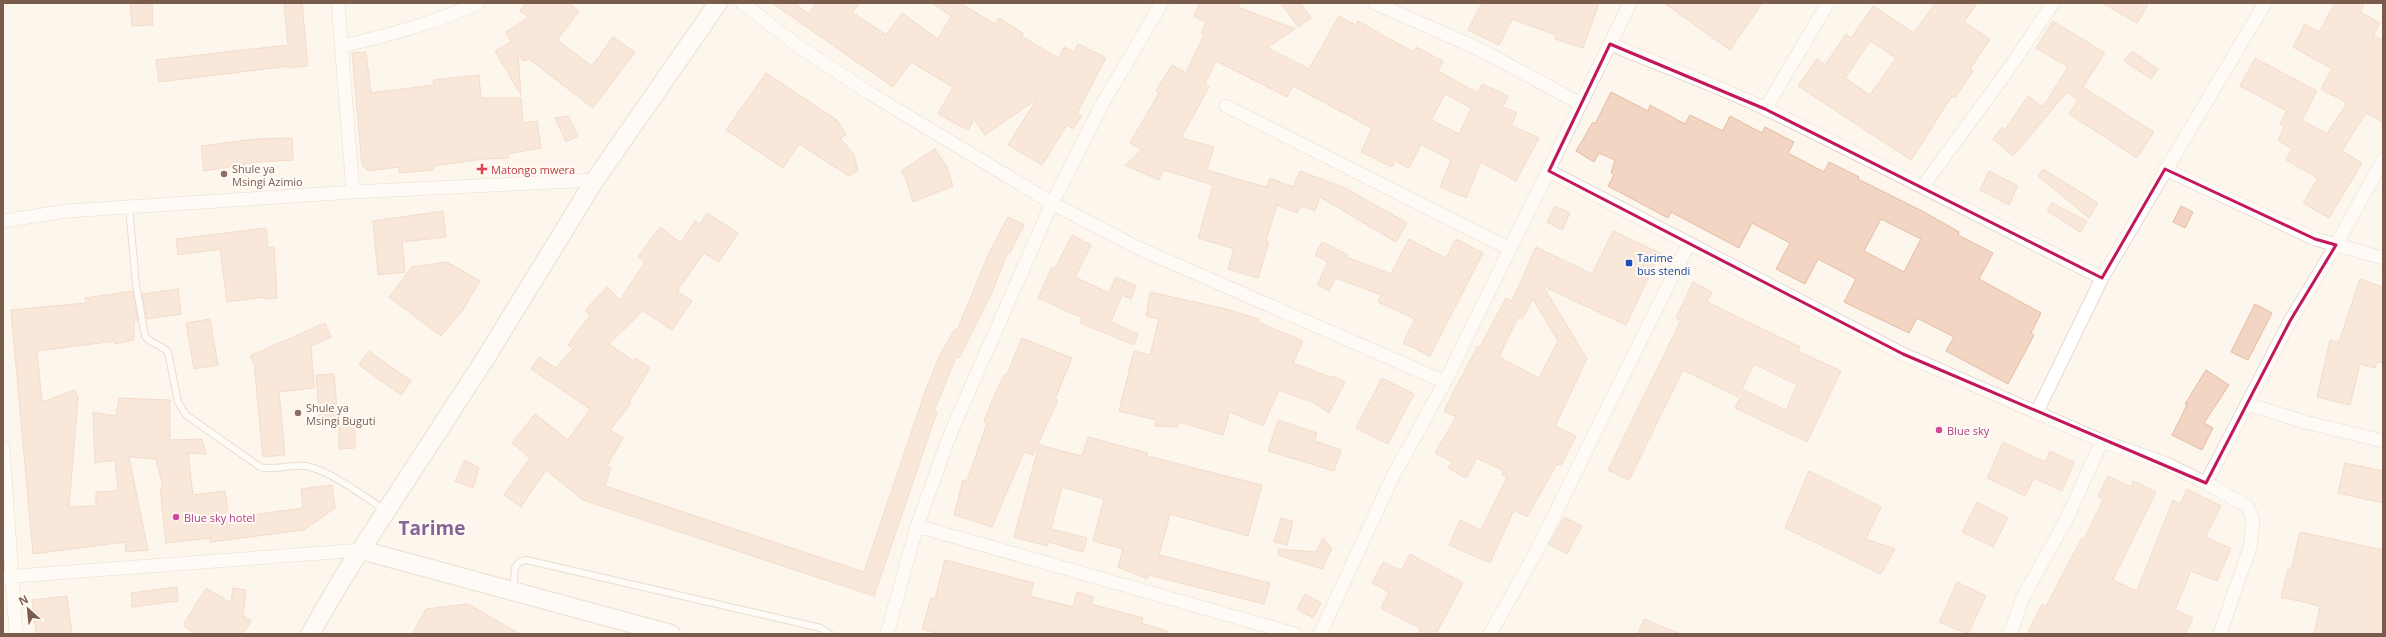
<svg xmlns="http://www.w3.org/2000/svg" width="2386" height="637" viewBox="0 0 2386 637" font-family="'Open Sans',sans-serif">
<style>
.building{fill:#f3d5c3;stroke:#e6bba3;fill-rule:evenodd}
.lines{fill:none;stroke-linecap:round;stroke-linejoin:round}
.service-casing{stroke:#d1beb0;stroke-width:8}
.minor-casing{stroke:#d1beb0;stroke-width:14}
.secondary-casing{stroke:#d6c0b0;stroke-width:20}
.service{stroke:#fff;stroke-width:6}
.minor{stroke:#fff;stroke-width:13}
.secondary{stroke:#fff;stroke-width:18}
.marked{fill:none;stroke:#c2185b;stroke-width:3;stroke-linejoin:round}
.health-dot{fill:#e0444e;stroke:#fffaf3;stroke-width:1.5}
.education-dot{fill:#8d6e63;stroke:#fffaf3;stroke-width:1.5}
.transit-dot{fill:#1a4fb4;stroke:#fffaf3;stroke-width:1.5}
.hotel-dot{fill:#d1479c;stroke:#fffaf3;stroke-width:1.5}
.labels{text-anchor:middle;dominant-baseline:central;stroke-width:4;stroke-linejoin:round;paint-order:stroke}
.education-label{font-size:11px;fill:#785e54;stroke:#fffaf3;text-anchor:start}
.health-label{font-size:11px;fill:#be3a42;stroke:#fffaf3;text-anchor:start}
.transit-label{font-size:11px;fill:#164399;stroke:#fffaf3;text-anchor:start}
.hotel-label{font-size:11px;fill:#b23c85;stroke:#fffaf3;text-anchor:start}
.town-label{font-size:19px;font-weight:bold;fill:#846695;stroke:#fffaf3}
</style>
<rect width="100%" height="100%" fill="#fdf6ec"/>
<path class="building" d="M130 3H152L153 25 132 26Z
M284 3H302L308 66 290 68V66L159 82 156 60 288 45Z
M526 3H568L579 11 557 40 592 66 613 37 635 52 593 108 529 59 523 61 518 54 521 95 495 51 511 42 506 32 529 17 520 11Z
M772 3H794L809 14 816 3H860L852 12 886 35 902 13 938 39 951 16 932 3H960L995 24 999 18 1023 33 1021 36 1059 58 1064 47 1074 52 1078 44 1106 58 1077 113 1082 116 1073 129 1067 125 1042 165 1008 145 1036 100 985 135 974 119 968 130 938 114 953 87 911 62 893 87Z
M1200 3H1241L1238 7 1295 29 1267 48 1309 69 1339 16 1356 25 1358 21 1413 52 1416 47 1443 61 1438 71 1478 93 1482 84 1508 96 1503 107 1517 113 1511 125 1539 138 1516 181 1481 162 1466 198 1440 187 1451 160 1421 144 1409 168 1395 161 1392 167 1361 152 1372 128 1293 86 1287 97 1216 61 1205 84 1209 87 1181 138 1214 147 1207 170 1262 186 1267 187 1270 178 1293 187 1300 171 1345 188 1407 223 1396 242 1320 197 1315 211 1300 206 1297 213 1277 205 1266 241 1269 242 1258 278 1228 269 1234 249 1198 238 1213 185 1163 170 1159 180 1125 165 1142 150 1130 143 1159 93 1156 91 1172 65 1186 73 1204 35 1201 33 1206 22 1194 16ZM1445 94 1471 108 1459 134 1431 120Z
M1281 3H1300L1311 18 1298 27Z
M1482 3H1599L1583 48 1555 39 1556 35 1512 19 1499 45 1468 30Z
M1664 3H1762L1730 50Z
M1935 3H1977L1964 22 1990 39 1970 69 1973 71 1955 98 1952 96 1911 160 1798 86 1817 59 1825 65 1846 34 1851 38 1873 6 1914 33ZM1870 41 1896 58 1870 95 1845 78Z
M2102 3H2149L2137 23Z
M2335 3H2365L2360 12 2380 23 2373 36 2383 40V122L2366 113 2342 151 2362 163 2329 218 2303 203 2318 178 2286 160 2292 149 2278 140 2284 127 2280 124 2287 111 2240 86 2255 58 2317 91 2302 120 2327 134 2347 103 2321 89 2332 69 2293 47 2305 24 2319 32Z
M2053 21 2105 53 2083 87 2154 132 2137 158 2069 114 2078 100 2067 92 2013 156 1993 139 2002 127 2005 130 2028 96 2043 107 2068 67 2036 48Z
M2132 51 2158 69 2151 79 2124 61Z
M366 52 371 93 434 85 433 80 479 75 481 98H521L523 123 537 121 541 148 508 154V158L484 159 433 166V170L399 173V167L368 171 362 165 352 53Z
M766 73 837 120 846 135 840 138 854 155 858 171 849 176 799 144 783 168 726 130Z
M1611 92 1648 111 1650 105 1685 124 1690 115 1723 131 1730 116 1762 133 1765 127 1794 142 1788 153 1824 172 1829 162 1859 177 1858 179 1924 212 1959 232 1958 235 1993 253 1979 279 2041 313 2031 333 2034 335 2008 384 1946 351 1954 337 1917 318 1909 333 1844 302 1856 279 1818 259 1805 284 1776 269 1790 243 1752 223 1739 248 1671 212 1668 218 1608 186 1614 175 1611 173 1615 160 1599 153 1594 162 1576 151 1593 122 1595 124ZM1881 219 1921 239 1904 272 1864 251Z
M568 116 578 136 566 142 555 118Z
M292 138 293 160 258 162 204 171 201 146 255 139Z
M935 149 947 167 953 186 913 202 905 177 901 171Z
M2043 169 2098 203 2089 218 2038 176Z
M1989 171 2018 186 2009 205 1980 190Z
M2052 203 2087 221 2080 232 2047 211Z
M1555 206 1570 213 1562 230 1547 222Z
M2181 206 2193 212 2185 228 2173 222Z
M443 211 446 237 402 242 405 272 378 275 373 221Z
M707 213 738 233 719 262 704 253 677 291 692 301 672 330 643 311 609 344 633 361 635 358 650 368 629 402 631 403 610 430 623 438 607 466 611 468 605 486 864 572 926 389 940 355 955 329 957 330 990 251 1008 217 1024 225 1010 253 1008 252 992 292 959 358 956 357 934 411 937 412 874 596 583 500 546 470 521 507 504 495 530 458 512 443 535 414 568 440 590 409 531 369 539 357 556 368 573 349 568 345 590 315 585 310 607 287 620 300 645 262 638 257 660 227 681 243 695 221 700 224Z
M266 228 268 248 274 247 277 298 264 299V297L227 302 220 249 178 255 176 239Z
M1613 231 1660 253 1626 325 1543 286 1587 359 1555 426 1576 436 1561 465 1557 464 1527 517 1514 510 1490 563 1449 545 1460 520 1481 530 1507 477 1502 475 1504 471 1477 458 1466 478 1448 468 1452 462 1435 453 1456 417 1444 411 1458 383 1478 346 1480 347 1506 298 1512 301 1536 247 1592 274ZM1533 299 1558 341 1539 378 1499 357 1518 317 1522 319Z
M1072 235 1091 245 1075 277 1109 293 1116 277 1136 286 1131 299 1122 295 1111 322 1138 334 1134 345 1080 323 1082 318 1038 298 1052 267 1055 268Z
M1409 239 1446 258 1456 239 1483 253 1430 356 1403 343 1415 319 1378 302 1381 295 1336 278 1329 291 1317 285 1328 262 1315 255 1322 242 1348 255 1347 257 1391 274Z
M447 262 480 281 462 311 441 336 389 297 412 267Z
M2360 279 2383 287V363L2377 362 2375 368 2360 364 2350 405 2317 397 2330 340 2339 342Z
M1693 282 1712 292 1707 302 1800 347 1798 351 1841 371 1807 442 1735 408 1744 390 1786 410 1797 385 1754 364 1738 397 1683 370 1629 480 1608 470 1681 320 1676 318Z
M178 289 181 314 147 319 142 294Z
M133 291 138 320 134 321V340L114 344 115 341 37 351 42 402 75 390 78 398 69 507 96 506V492L118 491 115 460 95 463 93 412 116 416 119 398 170 400V440L202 439 206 454 188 453 193 495 225 491 229 518 303 508 301 489 332 485 335 508 304 530 210 542V538L166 543 160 488H163L156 459 129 457 148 550 126 552 125 542 33 554 11 310 86 303 85 298Z
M1150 292 1226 309 1259 319 1258 322 1303 341 1293 363 1333 378 1334 376 1345 382 1329 413 1314 403 1279 390 1263 426 1230 412 1223 435 1179 422 1177 427 1155 426 1156 420 1119 411 1134 351 1150 355 1159 319 1146 316Z
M2255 304 2272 313 2248 360 2231 352Z
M210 319 218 365 194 369 186 323Z
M325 323 331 337 311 346 314 388 279 392 285 455 263 457 254 363 250 356Z
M1022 338 1072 358 1055 399 1058 400 1033 455 1024 452 992 527 954 515 963 480 967 481 987 423 984 422 992 401 1004 375 1006 376Z
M369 351 411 381 401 395 359 365Z
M2206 370 2229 385 2204 423 2213 428 2202 450 2172 435 2187 405 2185 404Z
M334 374 338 421 320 423 316 375Z
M1382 378 1414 394 1388 444 1356 428Z
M1278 420 1317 433 1315 441 1341 450 1334 471 1268 451Z
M339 424H355V448L339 449Z
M1088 437 1148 453 1147 456 1262 485 1248 536 1170 514 1159 555 1270 583 1264 604 1149 575 1147 579 1118 567 1123 549 1093 541 1104 499 1062 487 1051 529 1087 538 1083 552 1048 542 1047 546 1014 537 1039 445 1082 456Z
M2003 442 2045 462 2050 451 2074 462 2062 491 2034 478 2025 496 1987 478Z
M465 460 479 468 473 488 455 481Z
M2345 463 2383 471V503L2338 493Z
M1809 471 1881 507 1866 539 1895 549 1881 574 1785 528Z
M2108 476 2131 487 2133 481 2156 492 2113 580 2137 591 2173 500 2180 504 2187 489 2221 506 2205 537 2231 548 2217 581 2191 571 2175 610 2193 618 2185 634H2027L2042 604 2046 606 2082 538 2084 539 2103 500 2098 497Z
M1977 502 2008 518 1993 547 1962 532Z
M1564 517 1582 526 1567 554 1549 544Z
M1281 518 1293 521 1287 545 1274 542Z
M2300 532 2383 550V634H2314L2320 606 2281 597 2288 569 2291 570Z
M1323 538 1332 549 1322 569 1278 555 1279 549 1316 552Z
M1410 554 1463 583 1436 634H1419L1420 628 1381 608 1389 592 1372 583 1383 562 1401 571Z
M945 560 1034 583 1030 596 1073 607 1077 592 1093 597 1091 604 1143 618 1141 623 1167 631V634H940L922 629 931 598 935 599Z
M1957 582 1986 596 1968 634 1939 622Z
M177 587 178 601 132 607 131 593Z
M206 588 231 603 233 588 246 590 243 616 251 621 243 634H196L185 627V622Z
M1305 594 1321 603 1313 618 1297 609Z
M67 596 72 634H36L32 600Z
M468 604 520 634H412L426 609Z
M1644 619 1680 634H1638Z"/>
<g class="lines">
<g class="service-casing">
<path id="service" d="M129 207 136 285 145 336C152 345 161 345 168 352L178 402 186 415 260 467C275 471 290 464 306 466 331 471 363 496 385 510
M513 590 515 568 519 562 526 560 821 628 830 634"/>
</g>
<g class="minor-casing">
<path id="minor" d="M338 3 353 192
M742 3 797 45 871 94 1052 203 1138 248 1445 382
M1375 3 1481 50 1581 104
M1610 44C1662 66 1716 85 1766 109 1879 164 1990 222 2102 278
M342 46C389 35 435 23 478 3
M1226 106 1510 249
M1765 109 1828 3
M2165 169 2315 239 2383 258
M1549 171 1903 354 2102 441 2167 464 2206 483 2247 506 2253 520 2250 547 2220 634
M1923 186 2008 70 2053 3
M3 221 67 211 353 192 595 180
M2247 404 2305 422 2383 441
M2037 412 2102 278 2265 3
M3 449 16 634
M2206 483 2290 321 2336 245 2383 160
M917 526 1295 634
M3 577 361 550
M887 634 917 526 951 432 1052 203 1105 99 1162 3
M1320 634 1393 476 1445 382 1630 3
M1490 634 1536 552 1689 243
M2010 634 2023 597 2066 520 2102 441"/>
</g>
<g class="secondary-casing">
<path id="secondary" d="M361 550 671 634
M310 634 342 579 485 359 595 180 718 3"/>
</g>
<use href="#service" class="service"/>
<use href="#minor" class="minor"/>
<use href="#secondary" class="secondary"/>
</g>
<path d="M0 0H2386V637H0ZM1610 44 1765 109 2102 278 2165 169 2315 239 2336 245 2290 321 2206 483 1903 354 1549 171Z" fill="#fdf6ec" fill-opacity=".55" fill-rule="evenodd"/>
<path class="marked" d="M1610 44 1765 109 2102 278 2165 169 2315 239 2336 245 2290 321 2206 483 1903 354 1549 171Z"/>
<path class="health-dot" d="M480 163h4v4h4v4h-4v4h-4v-4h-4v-4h4z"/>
<g class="education-dot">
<circle cx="224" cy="174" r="4"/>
<circle cx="298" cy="413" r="4"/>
</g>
<rect class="transit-dot" x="1625" y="259" width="8" height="8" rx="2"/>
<g class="hotel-dot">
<circle cx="1939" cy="430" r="4"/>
<circle cx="176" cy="517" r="4"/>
</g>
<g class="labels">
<g class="education-label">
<text x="232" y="168">Shule ya<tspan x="232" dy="13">Msingi Azimio</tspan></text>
<text x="306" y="407">Shule ya<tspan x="306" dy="13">Msingi Buguti</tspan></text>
</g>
<g class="health-label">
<text x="491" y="169">Matongo mwera</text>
</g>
<g class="transit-label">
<text x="1637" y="257">Tarime<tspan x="1637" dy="13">bus stendi</tspan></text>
</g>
<g class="hotel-label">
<text x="1947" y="430">Blue sky</text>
<text x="184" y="517">Blue sky hotel</text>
</g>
<g class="town-label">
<text x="432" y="528">Tarime</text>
</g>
</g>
<rect width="2386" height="637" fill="none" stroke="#7a5c4d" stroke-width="8"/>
<g transform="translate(28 609) rotate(333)" stroke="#fffaf3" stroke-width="3" paint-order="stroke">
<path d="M0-3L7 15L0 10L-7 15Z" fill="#7a5c4d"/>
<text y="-6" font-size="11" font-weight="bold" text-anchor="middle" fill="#7a5c4d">N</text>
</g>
</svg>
